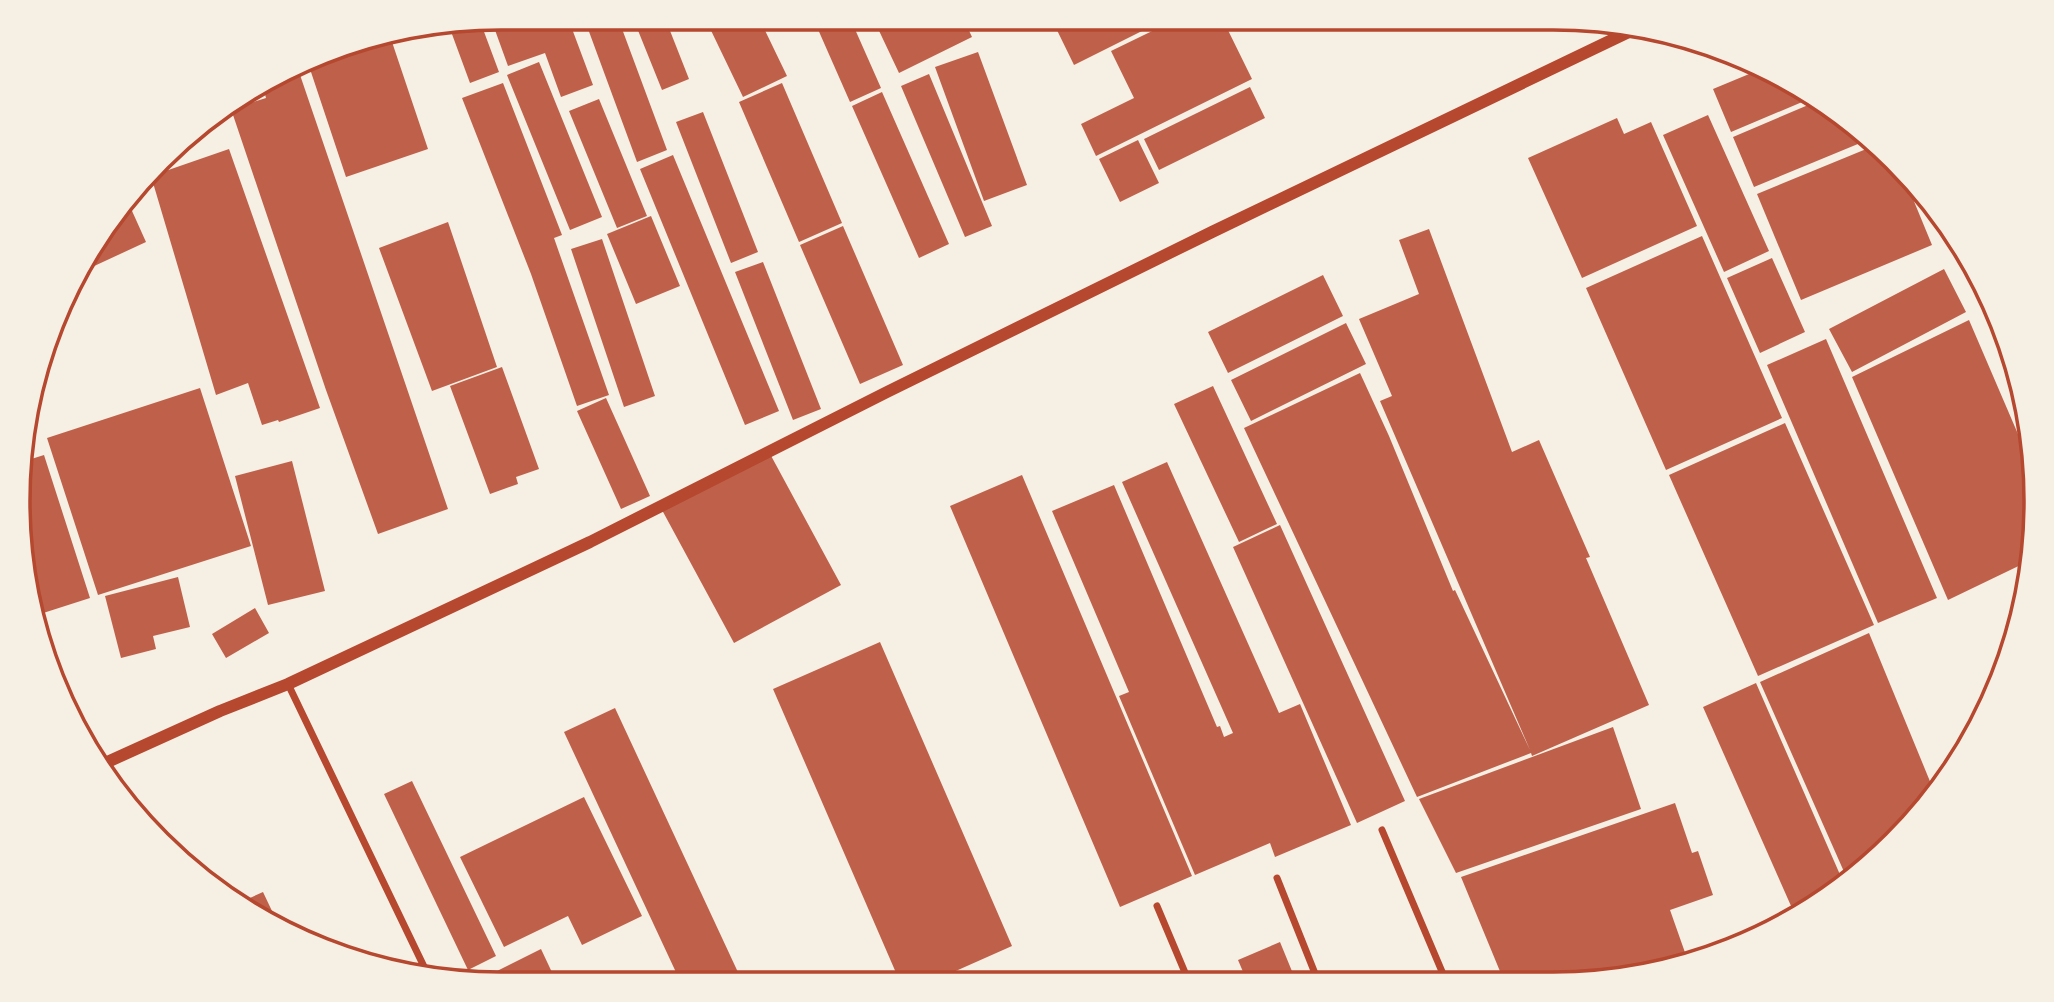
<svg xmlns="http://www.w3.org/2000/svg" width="2054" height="1002" viewBox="0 0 2054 1002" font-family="Poppins,sans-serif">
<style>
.building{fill:#bf614a}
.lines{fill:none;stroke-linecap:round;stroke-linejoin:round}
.minor{stroke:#b5482f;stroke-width:7}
.tertiary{stroke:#b5482f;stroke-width:12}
.rim{fill:none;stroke:#b5482f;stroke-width:3.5}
</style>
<rect width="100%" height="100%" fill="#f6efe4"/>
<path class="building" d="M501 18H568L593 85 561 97 545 53 508 66 491 19Z
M584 18H618L667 150 637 162Z
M633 18H665L689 79 662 90Z
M705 18H759L787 76 743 97Z
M813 18H850L881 88 850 102Z
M873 18H963L972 37 899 73Z
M1066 18H1168L1074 65 1054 24Z
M1179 18H1222L1252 79 1096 156 1081 124 1134 98 1111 51Z
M480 21 499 72 470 83 449 26Z
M390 36 428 149 346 177 308 63 345 43Z
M978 52 1027 185 984 201 935 67Z
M539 62 602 217 570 230 507 75Z
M1766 67 1814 97 1731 132 1713 89Z
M298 69 448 509 378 534 326 390 231 109 266 98 263 87Z
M929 74 992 226 965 237 901 86Z
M503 83 562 235 554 238 609 395 577 406 531 274 462 98Z
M782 83 842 223 799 242 739 102Z
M1250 87 1265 118 1159 170 1144 139Z
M882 92 949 244 919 258 852 106Z
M599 99 647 216 617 228 569 111Z
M1820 100 1847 117 1870 139 1754 187 1733 137Z
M703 112 758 252 731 263 676 122Z
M1708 115 1769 251 1724 272 1663 135Z
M1617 118 1624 134 1651 122 1697 226 1582 278 1528 158Z
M1138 140 1159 183 1120 202 1099 159Z
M1876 145 1899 165 1932 245 1801 300 1757 194Z
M229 149 320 408 279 422 278 420 262 425 248 383 216 395 151 176Z
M673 155 779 411 745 425 640 169Z
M128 202 146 242 77 274 99 233Z
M651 216 680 286 636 304 607 234Z
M448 222 497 367 432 391 379 248Z
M843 226 903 365 860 384 800 245Z
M1429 229 1512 452 1539 440 1590 557 1586 558 1649 705 1532 756 1531 753 1417 797 1244 428 1360 373 1389 436 1453 591 1455 590 1530 750 1380 401 1392 396 1359 319 1419 294 1399 240Z
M1702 236 1782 418 1666 470 1586 288Z
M602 239 655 396 624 407 571 249Z
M1962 245 1978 274 1969 278 1956 248Z
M1772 258 1805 332 1760 353 1727 278Z
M763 262 821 409 793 420 735 272Z
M1944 269 1966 312 1852 372 1829 329Z
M1323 275 1343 316 1228 373 1208 332Z
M1980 279 1995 310 1984 314 1971 283Z
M1969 320 2033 469 2035 532 2031 560 1948 600 1852 377Z
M1346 323 1366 364 1251 421 1231 380Z
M1826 339 1937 598 1878 623 1767 365Z
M502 367 539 469 516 477 518 484 490 494 450 386Z
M1213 386 1277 524 1239 542 1174 404Z
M200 388 251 546 98 595 47 438Z
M606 398 650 496 621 509 577 411Z
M1785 423 1874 625 1758 676 1669 475Z
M769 452 841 585 734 643 662 510Z
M44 455 90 598 37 615 22 564 25 461Z
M292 461 325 591 268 605 235 476Z
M1167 462 1279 713 1300 704 1351 825 1275 857 1270 843 1195 875 1119 696 1129 692 1052 511 1114 485 1217 727 1220 726 1224 737 1233 733 1122 482Z
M1022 475 1192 876 1120 907 950 506Z
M1280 525 1405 801 1357 823 1233 547Z
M178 577 190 627 153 636 156 649 121 658 105 596Z
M255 608 269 633 226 658 212 634Z
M1869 633 1936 796 1849 883 1760 682Z
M880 642 1012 946 931 982H900L773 689Z
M1756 683 1845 886 1795 915 1703 707Z
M615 708 743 983H681L564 732Z
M1613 727 1641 809 1456 873 1419 799Z
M412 781 496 956 468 970 384 794Z
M584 797 642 916 582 945 568 916 504 947 460 857Z
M1675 803 1692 853 1698 851 1713 895 1670 910 1688 961 1616 980 1504 981 1461 877Z
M263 892 281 930 241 902Z
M1280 942 1296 981H1247L1238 960Z
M541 949 557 983H471L481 979Z"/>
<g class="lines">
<path class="minor" d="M1998 316 1996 328 2021 390
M288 684 429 977
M1382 830 1446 981
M1277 878 1318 981
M1157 906 1189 982"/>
<path class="tertiary" d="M103 764 220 711 288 684 590 542 887 392 1212 232 1639 27"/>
</g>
<path d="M0 0H2054V1002H0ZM501 30H1553A471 471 0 0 1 2024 501V501A471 471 0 0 1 1553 972H501A471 471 0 0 1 30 501V501A471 471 0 0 1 501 30Z" fill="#f6efe4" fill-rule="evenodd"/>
<path class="rim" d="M501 30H1553A471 471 0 0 1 2024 501V501A471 471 0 0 1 1553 972H501A471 471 0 0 1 30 501V501A471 471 0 0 1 501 30Z"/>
</svg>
